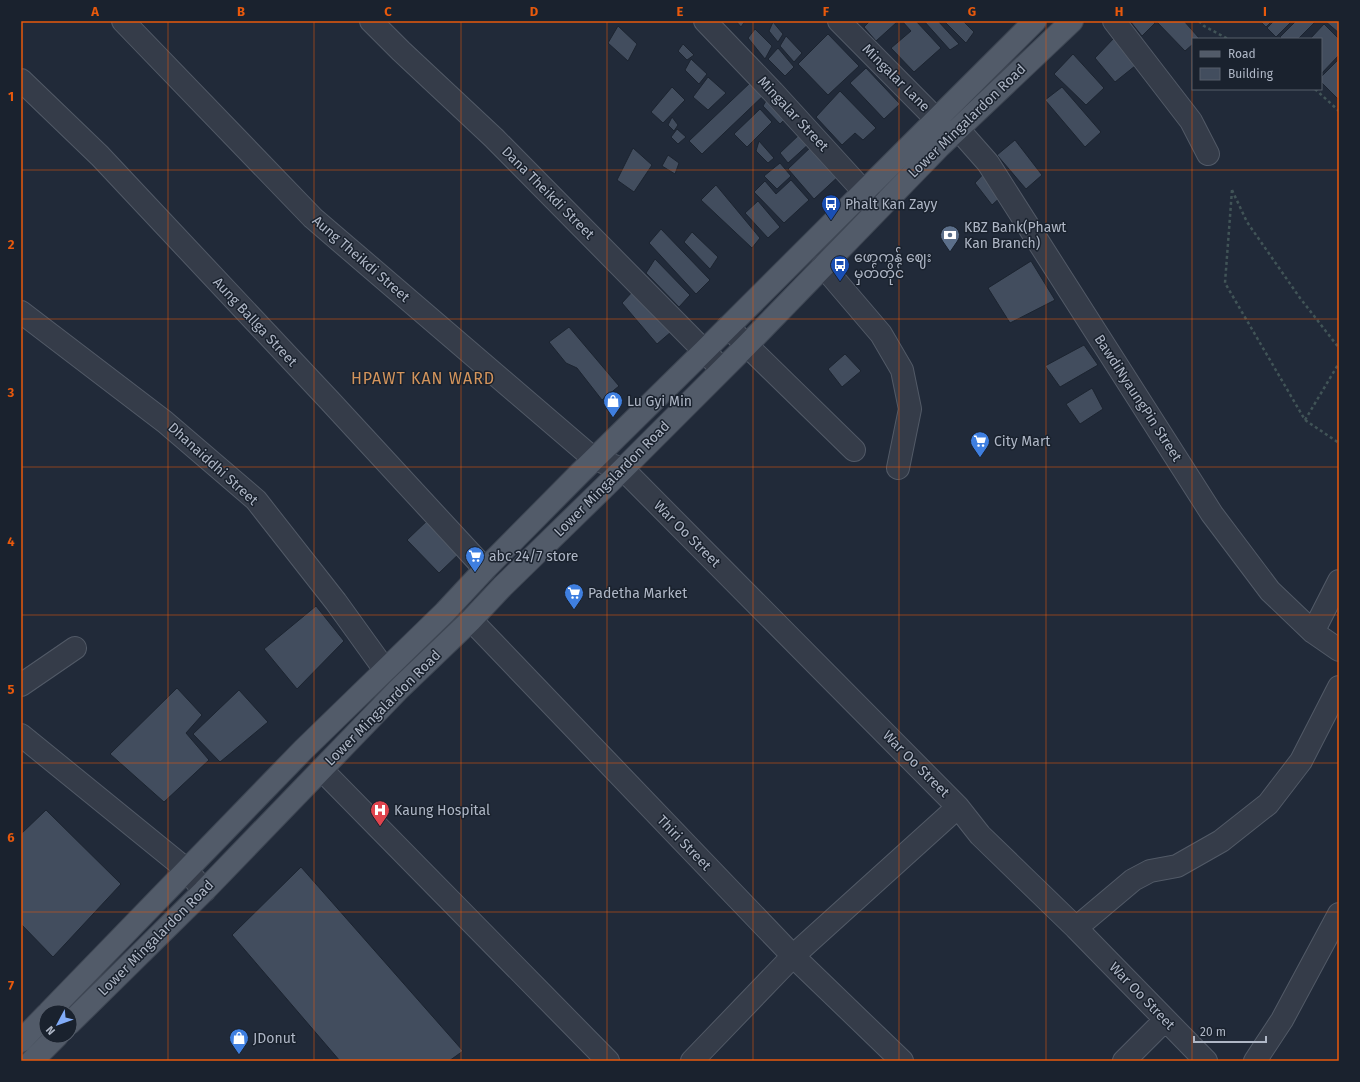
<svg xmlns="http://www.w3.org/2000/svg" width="1360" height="1082" viewBox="0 0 1360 1082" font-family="'Fira Sans','Noto Sans Myanmar',sans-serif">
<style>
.building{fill:#424d5e;stroke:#1c2430}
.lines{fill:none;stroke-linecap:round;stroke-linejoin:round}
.minor-casing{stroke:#525a67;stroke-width:24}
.major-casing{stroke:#3e4653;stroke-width:24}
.path{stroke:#415457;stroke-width:2.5;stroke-dasharray:3 3;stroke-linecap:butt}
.minor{stroke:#353c49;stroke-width:22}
.major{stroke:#525b69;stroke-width:22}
.grid{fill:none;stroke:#e8590c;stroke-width:1;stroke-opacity:0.55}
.labels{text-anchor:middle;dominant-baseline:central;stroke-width:3;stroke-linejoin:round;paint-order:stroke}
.street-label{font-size:14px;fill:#afb7c6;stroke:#1a222e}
.poi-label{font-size:14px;fill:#afb7c6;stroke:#1a222e;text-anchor:start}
.quarter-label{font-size:16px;letter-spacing:1px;fill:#d3945c;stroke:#1a222e}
.neatline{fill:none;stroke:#e8590c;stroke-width:1.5}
.grid-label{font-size:13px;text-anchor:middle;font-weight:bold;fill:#e8590c}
</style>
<rect width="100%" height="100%" fill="#212a39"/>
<path class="building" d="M736 21H745L741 27Z
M870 21H897V22L876 41 864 27Z
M902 21H916L941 48 914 72 891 48 911 31Z
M924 21H938L959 44 950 50Z
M944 21H963L974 32 966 43Z
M1130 21H1153L1155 23 1142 36Z
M1156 21H1184L1199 38 1198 39H1193V44L1185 51Z
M1260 21H1272L1266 27Z
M1274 21H1292L1276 37 1267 28Z
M1296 21H1316L1298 39H1282L1280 37Z
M1325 21H1339V33Z
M773 22 783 34 778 42 769 31Z
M1324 24 1339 39V55L1321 74V39H1310Z
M618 26 637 44 628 61 608 43Z
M755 29 772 46 765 59 748 38Z
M828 34 859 66 828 95 798 64Z
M786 36 802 53 794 62 780 46Z
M1114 38 1135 66 1115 82 1095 58Z
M683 44 694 55 687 60 678 51Z
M778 48 794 67 785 76 768 59Z
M1073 54 1104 88 1086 105 1054 74Z
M691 59 707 74 699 84 685 70Z
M1339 59V100L1321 82V77Z
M866 68 900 104 884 119 850 83Z
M708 77 726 93 708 110 693 97Z
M752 81 765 94 702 154 689 141Z
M672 87 685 100 663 123 651 112Z
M1062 87 1101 132 1085 147 1045 100Z
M840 91 876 128 863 140 855 133 842 145 816 117Z
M770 94 788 116 780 124 763 106Z
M760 109 772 122 747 147 734 134Z
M672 117 678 125 674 131 668 125Z
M677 129 686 137 678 144 671 137Z
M802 132 811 142 788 163 780 153Z
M1015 140 1042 175 1026 189 997 155Z
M759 141 774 158 768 163 756 151Z
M814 144 841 174 814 199 788 169Z
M633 148 652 165 634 192 617 180Z
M668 155 679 163 675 174 662 166Z
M780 163 791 176 777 189 764 176Z
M987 170 1004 194 992 205 975 183Z
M791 180 809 200 784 223 754 192 765 181 776 194Z
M716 185 760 238 752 248 701 200Z
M758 201 780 227 768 238 745 213Z
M661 229 710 280 696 294 649 243Z
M692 232 718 257 710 269 684 242Z
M655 259 690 295 679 307 646 273Z
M1031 261 1055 300 1010 323 988 288Z
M633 291 671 332 657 344 622 303Z
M569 327 619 386 602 400 577 368 566 363 549 342Z
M1084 345 1098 365 1060 387 1045 366Z
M845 354 861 371 842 387 828 369Z
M1092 388 1103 409 1080 424 1066 404Z
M432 516 463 550 439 573 407 540Z
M316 606 344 641 297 689 264 649Z
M177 688 202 715 186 733 209 760 164 802 110 754Z
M239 690 268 722 220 762 193 734Z
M46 810 121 884 53 957 21 924V834Z
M301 867 463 1051 449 1061H340L232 935Z"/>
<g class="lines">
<g class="minor-casing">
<path id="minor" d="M123 21 313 218 594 459 623 469 958 807 980 835 1076 928 1206 1061
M371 21 401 51 494 138 722 369
M705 21 773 92 877 206
M839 21 936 119 958 129 988 163 1212 514 1270 591 1313 632 1339 650
M1114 21 1191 121 1208 154
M21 80 100 156 330 401 485 569
M823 266 881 334 902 370 910 409 898 468
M21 312 165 422 256 500 336 602 385 670
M728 327 854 450
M471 620 793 956 902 1061
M1313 632 1339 581
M21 685 75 648
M21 735 187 870 204 891
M322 770 608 1061
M1076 928 1133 880 1150 871 1177 866 1221 841 1268 804 1301 761 1339 687
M692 1061 793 956 958 807
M1124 1061 1165 1020
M1255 1061 1282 1020 1339 914"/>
</g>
<g class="major-casing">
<path id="major" d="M49 1012 303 750 445 612 485 569 580 473 704 351 1035 21
M70 1023 204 891 400 688 471 620 502 587 623 469 746 346 940 146 1072 21
M21 1041 46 1015
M32 1061 57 1036"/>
</g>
<path class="path" d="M1199 21 1204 26 1228 39
M1315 89 1339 111
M1232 190 1225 283 1305 420 1339 443
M1232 190 1247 222 1300 298 1339 348
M1305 420 1339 363"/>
<use href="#minor" class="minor"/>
<use href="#major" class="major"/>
</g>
<path class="grid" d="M168 21V1061M314 21V1061M461 21V1061M607 21V1061M753 21V1061M899 21V1061M1046 21V1061M1192 21V1061M21 170H1339M21 319H1339M21 467H1339M21 615H1339M21 763H1339M21 912H1339"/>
<defs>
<g id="bus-pin" transform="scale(1)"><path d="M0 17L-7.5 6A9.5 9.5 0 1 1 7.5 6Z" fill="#1a4fb4" stroke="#1a222e"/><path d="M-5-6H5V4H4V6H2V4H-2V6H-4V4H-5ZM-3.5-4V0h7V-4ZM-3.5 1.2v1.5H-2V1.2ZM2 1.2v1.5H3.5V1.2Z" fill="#fff"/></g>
<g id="bank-pin" transform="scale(1)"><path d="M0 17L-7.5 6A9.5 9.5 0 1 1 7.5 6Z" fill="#5c6f8a" stroke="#1a222e"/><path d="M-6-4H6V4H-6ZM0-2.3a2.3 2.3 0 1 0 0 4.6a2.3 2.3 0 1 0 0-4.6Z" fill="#fff"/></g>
<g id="shop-pin" transform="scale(1)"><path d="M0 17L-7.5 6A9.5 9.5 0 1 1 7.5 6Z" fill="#3f7fe0" stroke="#1a222e"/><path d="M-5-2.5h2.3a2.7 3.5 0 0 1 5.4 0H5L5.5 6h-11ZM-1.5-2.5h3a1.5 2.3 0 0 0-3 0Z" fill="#fff"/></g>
<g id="supermarket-pin" transform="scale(1)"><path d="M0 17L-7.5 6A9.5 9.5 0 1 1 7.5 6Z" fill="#3f7fe0" stroke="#1a222e"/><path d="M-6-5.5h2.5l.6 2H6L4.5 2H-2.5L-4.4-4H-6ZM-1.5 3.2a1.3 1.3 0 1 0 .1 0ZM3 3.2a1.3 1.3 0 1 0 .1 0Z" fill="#fff"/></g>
<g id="hospital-pin" transform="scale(1)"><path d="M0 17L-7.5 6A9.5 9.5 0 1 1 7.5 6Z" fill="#e0444e" stroke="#1a222e"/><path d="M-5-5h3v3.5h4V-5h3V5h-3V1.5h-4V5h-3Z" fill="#fff"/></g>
</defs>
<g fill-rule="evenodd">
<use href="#bus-pin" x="831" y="204"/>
<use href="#bank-pin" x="950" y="235"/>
<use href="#bus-pin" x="840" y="265"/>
<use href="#shop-pin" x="613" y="401"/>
<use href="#supermarket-pin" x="980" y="441"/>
<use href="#supermarket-pin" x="475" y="556"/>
<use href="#supermarket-pin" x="574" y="593"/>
<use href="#hospital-pin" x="380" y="810"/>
<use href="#shop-pin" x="239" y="1038"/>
</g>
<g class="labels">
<g class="street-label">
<text transform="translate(896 78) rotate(45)">Mingalar Lane</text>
<text transform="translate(793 114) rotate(47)">Mingalar Street</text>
<text transform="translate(967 121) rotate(-44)">Lower Mingalardon Road</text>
<text transform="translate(548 193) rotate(45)">Dana Theikdi Street</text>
<text transform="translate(361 259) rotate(41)">Aung Theikdi Street</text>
<text transform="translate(255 322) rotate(47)">Aung Ballga Street</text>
<text transform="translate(1138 398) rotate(57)">BawdiNyaungPin Street</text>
<text transform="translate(213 464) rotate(42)">Dhanaiddhi Street</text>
<text transform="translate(612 479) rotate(-45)">Lower Mingalardon Road</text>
<text transform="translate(687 534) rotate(45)">War Oo Street</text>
<text transform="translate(383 708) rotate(-45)">Lower Mingalardon Road</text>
<text transform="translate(916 764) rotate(45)">War Oo Street</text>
<text transform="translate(684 843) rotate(46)">Thiri Street</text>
<text transform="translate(156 938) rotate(-45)">Lower Mingalardon Road</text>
<text transform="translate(1142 996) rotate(46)">War Oo Street</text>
</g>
<g class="poi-label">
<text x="845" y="204">Phalt Kan Zayy</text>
<text x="964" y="227">KBZ Bank(Phawt<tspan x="964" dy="16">Kan Branch)</tspan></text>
<text x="854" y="257">ဖော့ကန် ဈေး<tspan x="854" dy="16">မှတ်တိုင်</tspan></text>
<text x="627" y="401">Lu Gyi Min</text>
<text x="994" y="441">City Mart</text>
<text x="489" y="556">abc 24/7 store</text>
<text x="588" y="593">Padetha Market</text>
<text x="394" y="810">Kaung Hospital</text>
<text x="253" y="1038">JDonut</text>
</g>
<g class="quarter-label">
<text x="423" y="378">HPAWT KAN WARD</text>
</g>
</g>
<rect width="1360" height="1082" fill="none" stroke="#1a222e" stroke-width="44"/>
<rect x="1192" y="38" width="130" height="52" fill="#1a222e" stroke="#565e6b"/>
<rect x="1200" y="51" width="20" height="6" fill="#525b69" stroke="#565e6b"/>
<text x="1228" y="58" font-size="12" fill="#afb7c6">Road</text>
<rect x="1200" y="68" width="20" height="12" fill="#424d5e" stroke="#565e6b"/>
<text x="1228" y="78" font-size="12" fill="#afb7c6">Building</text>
<g transform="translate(58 1024) rotate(229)"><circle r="19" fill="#1a222e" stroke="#565e6b"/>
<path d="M0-3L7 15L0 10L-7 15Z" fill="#82acf8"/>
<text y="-6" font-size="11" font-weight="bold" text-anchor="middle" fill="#afb7c6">N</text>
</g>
<path d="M1194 1036v6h72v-6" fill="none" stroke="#afb7c6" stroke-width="2"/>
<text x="1200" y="1036" font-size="12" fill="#afb7c6" stroke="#1a222e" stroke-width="3" paint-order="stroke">20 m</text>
<rect x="22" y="22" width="1316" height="1038" class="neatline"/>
<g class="grid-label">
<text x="95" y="16">A</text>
<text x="241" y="16">B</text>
<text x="388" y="16">C</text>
<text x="534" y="16">D</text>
<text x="680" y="16">E</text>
<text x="826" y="16">F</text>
<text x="972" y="16">G</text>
<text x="1119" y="16">H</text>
<text x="1265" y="16">I</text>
<text x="11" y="101">1</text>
<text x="11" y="249">2</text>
<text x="11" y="397">3</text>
<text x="11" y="546">4</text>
<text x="11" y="694">5</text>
<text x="11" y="842">6</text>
<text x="11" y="990">7</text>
</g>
</svg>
